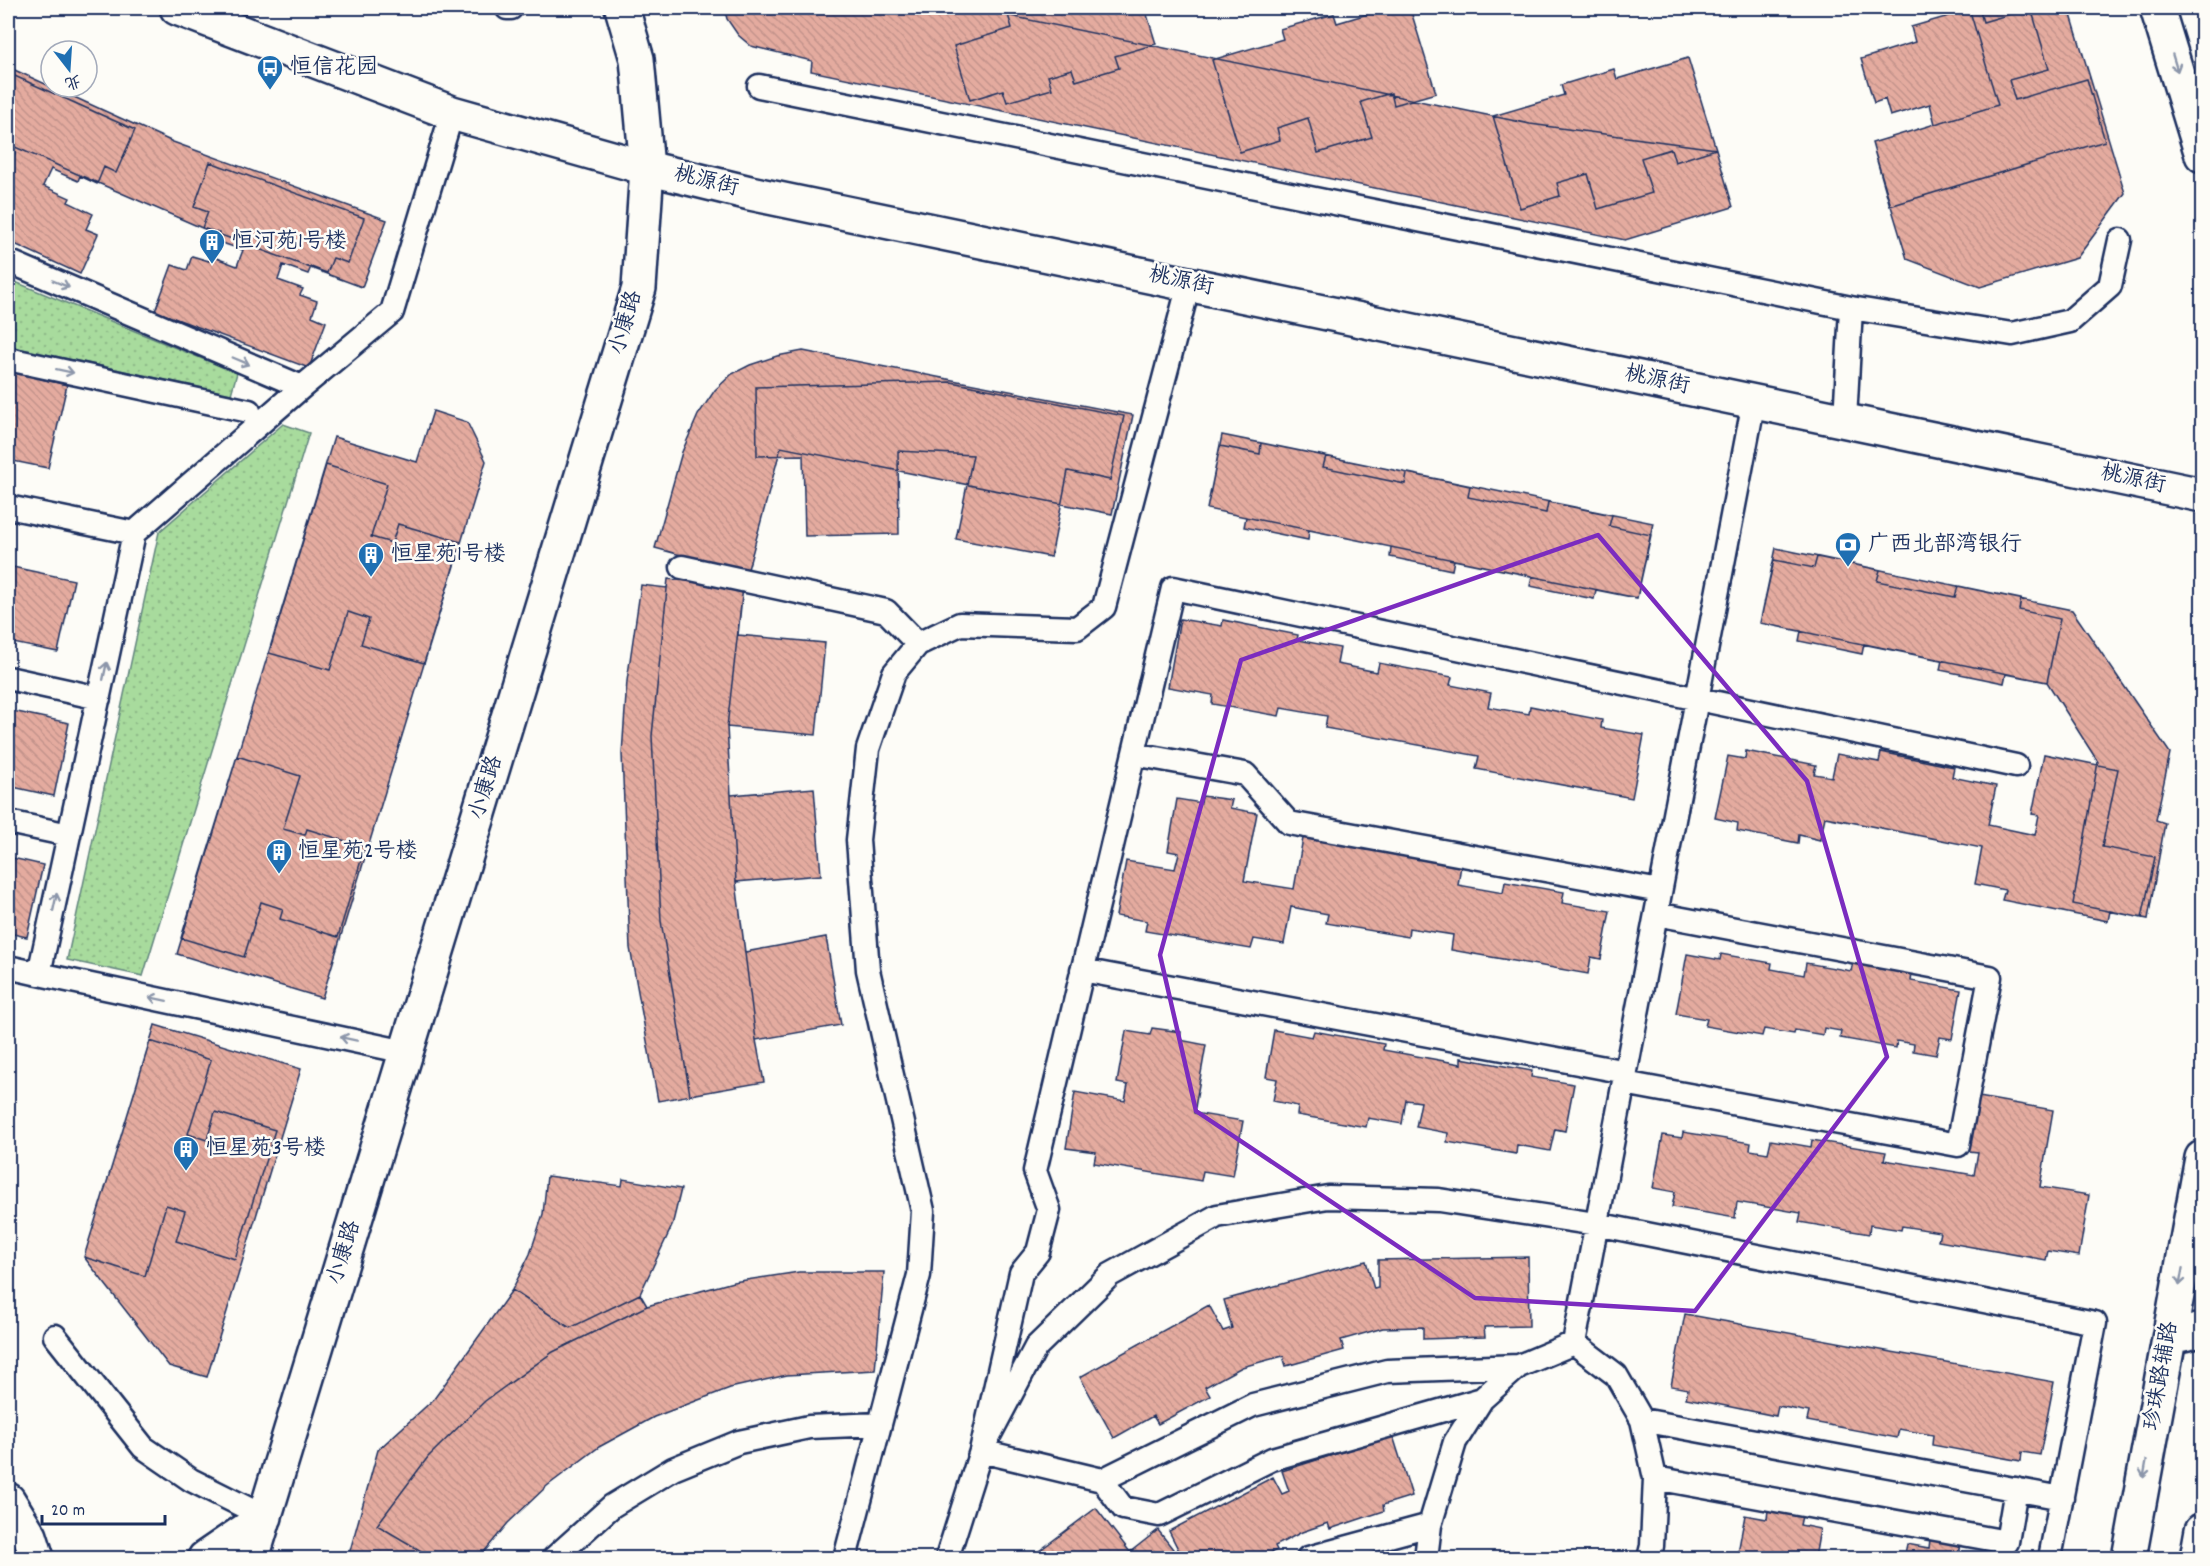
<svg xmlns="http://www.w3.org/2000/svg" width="2210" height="1566" viewBox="0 0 2210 1566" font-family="Dekko,'LXGW WenKai TC',sans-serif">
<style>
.green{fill:url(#green-dots);stroke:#62857e;stroke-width:1.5}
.building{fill:url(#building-back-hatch);stroke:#1b2f5e;stroke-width:1.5}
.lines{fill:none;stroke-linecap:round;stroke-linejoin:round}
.service-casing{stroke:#1b2f5e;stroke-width:27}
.minor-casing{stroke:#1b2f5e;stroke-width:38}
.tertiary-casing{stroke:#1b2f5e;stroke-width:38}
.secondary-casing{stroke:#1b2f5e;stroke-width:38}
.service{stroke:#fdfcf7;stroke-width:22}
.minor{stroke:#fdfcf7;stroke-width:33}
.tertiary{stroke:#fdfcf7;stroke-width:33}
.secondary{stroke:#fdfcf7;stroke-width:33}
.oneway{stroke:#8c96aa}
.marked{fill:none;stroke:#7b2cbf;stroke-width:4.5;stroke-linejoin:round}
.labels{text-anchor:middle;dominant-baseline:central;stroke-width:5;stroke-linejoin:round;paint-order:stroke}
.poi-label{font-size:22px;fill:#1b2f5e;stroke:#fdfcf7;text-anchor:start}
.street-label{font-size:22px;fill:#1b2f5e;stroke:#fdfcf7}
</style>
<defs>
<pattern id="green-dots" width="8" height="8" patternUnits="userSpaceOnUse" patternTransform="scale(1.5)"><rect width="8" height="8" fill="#a8db9d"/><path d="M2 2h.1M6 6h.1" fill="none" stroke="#90bc8a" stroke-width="1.8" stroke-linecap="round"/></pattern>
<pattern id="building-back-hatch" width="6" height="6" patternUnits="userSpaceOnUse" patternTransform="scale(1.5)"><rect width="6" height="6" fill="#e4ab9f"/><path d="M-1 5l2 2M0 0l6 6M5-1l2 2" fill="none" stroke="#c3938b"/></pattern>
</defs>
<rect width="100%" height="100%" fill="#fdfcf7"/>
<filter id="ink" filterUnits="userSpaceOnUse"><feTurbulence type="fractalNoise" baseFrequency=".0167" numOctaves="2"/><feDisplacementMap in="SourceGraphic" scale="12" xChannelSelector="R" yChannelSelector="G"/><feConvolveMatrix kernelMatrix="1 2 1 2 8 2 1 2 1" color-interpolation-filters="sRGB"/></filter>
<g filter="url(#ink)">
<path class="green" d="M8 279 237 373 231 394 8 346Z
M283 424 309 433 143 976 67 960 159 532Z"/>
<path class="building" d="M724 8H972L1530 124 1716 149 1733 207 1625 240 811 71 812 61 751 46 738 35 727 19Z
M1006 8H1145L1156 44 1115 56 1119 68 1076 81 1072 69 1048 76 1052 89 1007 102 1003 90 970 100 954 46 1012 28Z
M1387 8H1410L1436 93 1394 105 1391 93 1361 102 1372 137 1318 153 1308 118 1277 128 1280 140 1240 152 1212 60 1283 39 1280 29 1334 14 1337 23Z
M1969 8H2069L2125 193 2077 258 1980 287 1907 259 1872 143 1998 105Z
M1976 8H1979L1983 22 2031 8 2049 69 2009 80 2015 100 2087 79 2105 141 1890 206 1872 143 1935 124 1930 104 1890 116 1885 99 1874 103 1861 59 1915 42 1911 27Z
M1688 58 1716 149 1675 162 1671 149 1641 158 1652 193 1598 209 1588 174 1557 183 1560 196 1520 208 1493 116 1564 95 1561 85 1614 69 1617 79Z
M8 67 173 142 387 220 362 287 202 228 8 144Z
M8 73 135 130 116 173 104 167 97 184 80 176 78 181 51 169 43 186 70 198 68 202 93 214 86 229 98 234 80 274 8 241V170L15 153 8 149Z
M210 162 364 218 348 263 333 258 327 273 311 267 308 274 283 265 278 280 303 289 300 295 317 301 312 316 326 322 309 368 155 311 172 265 187 270 192 256 209 261 211 256 237 266 243 250 216 241 219 233 202 228 208 212 194 207Z
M803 351 1133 415 1112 514 781 447 747 573 655 548 682 452 698 415 715 390 732 374 750 365 777 356Z
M8 364 43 371 41 379 67 385 48 468 8 460Z
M951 382 1124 416 1110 480 1068 471 1051 557 956 539 973 455 898 451 899 534 805 536 803 455 757 456 756 387Z
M433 411 467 422 486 461 322 998 177 954 334 437 417 462Z
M1222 435 1653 523 1637 598 1207 509Z
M1261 443 1326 456 1323 467 1405 484 1407 473 1470 486 1468 497 1546 513 1548 502 1612 515 1609 526 1651 535 1637 598 1596 590 1594 599 1530 586 1532 576 1454 560 1452 570 1390 557 1391 547 1309 530 1308 540 1244 527 1246 517 1207 509 1220 446 1260 454Z
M326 465 387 484 371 537 392 543 398 524 461 542 424 663 361 644 369 619 348 612 330 670 269 653Z
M1776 548 2072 610 2170 753 2156 820 2165 823 2148 919 2073 904 2098 762 2047 682 1760 623Z
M1817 557 1880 570 1877 581 1955 597 1958 586 2021 599 2019 610 2060 619 2047 682 2006 674 2004 683 1940 670 1942 660 1864 644 1862 654 1799 641 1801 631 1760 623 1774 560 1814 568Z
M8 566 74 580 58 652 8 642Z
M668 579 743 587 738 635 825 643 816 735 727 727 731 795 814 788 821 875 736 882 745 952 826 937 841 1025 756 1040 764 1082 690 1095 661 921 652 736Z
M668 579 743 587 727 727 736 882 756 1040 764 1082 658 1101 630 948 622 754 627 681 641 585 667 588Z
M1180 619 1222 626 1223 620 1298 635 1297 640 1340 648 1337 664 1377 672 1379 663 1452 677 1450 685 1491 693 1488 707 1529 714 1530 706 1602 720 1601 728 1644 735 1632 798 1476 769 1479 756 1325 728 1327 716 1281 708 1279 716 1212 704 1213 695 1168 687Z
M8 710 69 723 54 796 8 786Z
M1746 751 1816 765 1814 774 1832 777 1837 754 1879 762 1881 752 1954 767 1952 777 1996 786 1988 825 2035 835 2039 815 2032 814 2044 754 2118 769 2102 847 2155 857 2142 918 2110 911 2108 921 2002 900 2005 890 1975 884 1982 848 1825 817 1820 840 1799 835 1798 843 1737 831 1738 823 1715 818 1728 756 1745 759Z
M237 756 300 776 283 829 305 835 307 829 365 847 338 937 280 919 283 909 261 902 244 957 181 938Z
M1202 796 1232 800 1230 808 1257 813 1244 881 1294 889 1303 838 1461 865 1458 885 1503 893 1505 882 1564 892 1562 903 1610 911 1601 959 1591 957 1588 974 1451 950 1453 935 1409 928 1408 937 1326 923 1328 914 1291 907 1284 944 1254 939 1251 949 1145 931 1147 921 1116 916 1126 861 1175 869 1179 853 1168 851 1177 799 1201 803Z
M8 857 43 865 27 937 8 933Z
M1687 954 1720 960 1721 954 1772 963 1771 969 1804 975 1806 963 1851 971 1853 962 1912 972 1911 981 1961 990 1952 1039 1940 1037 1936 1055 1913 1051 1914 1044 1897 1041 1896 1048 1840 1038 1841 1031 1824 1028 1823 1035 1795 1030 1794 1034 1764 1029 1762 1036 1705 1026 1707 1019 1676 1014Z
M8 1001 14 1003 8 1033Z
M155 1025 301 1069 207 1377 169 1366 84 1257Z
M1152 1028 1181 1032 1180 1040 1206 1045 1194 1113 1243 1121 1233 1176 1203 1171 1201 1181 1094 1163 1096 1152 1066 1148 1075 1092 1125 1101 1128 1085 1117 1083 1126 1031 1150 1035Z
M1274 1030 1312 1037 1314 1031 1384 1044 1383 1050 1461 1064V1058L1532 1071 1531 1077 1574 1084 1565 1131 1555 1129 1550 1151 1517 1145 1516 1154 1447 1142 1448 1133 1416 1127 1421 1102 1406 1100 1402 1124 1368 1118 1366 1127 1297 1115 1298 1106 1273 1101 1277 1079 1266 1077Z
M150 1041 211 1060 188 1134 207 1140 215 1112 275 1130 235 1259 176 1241 185 1211 166 1205 145 1276 84 1257Z
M1979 1097 2053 1110 2040 1187 2089 1195 2079 1256 2048 1251 2046 1260 1938 1241 1940 1232 1902 1226 1901 1230 1870 1225 1869 1234 1799 1222 1801 1213 1737 1202 1735 1218 1672 1207 1675 1192 1653 1188 1663 1135 1682 1138 1683 1132 1751 1143 1750 1150 1768 1153 1771 1140 1811 1147 1812 1140 1886 1152 1884 1160 1974 1175 1978 1152 1969 1151Z
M547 1176 622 1186 623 1179 681 1189 672 1226 640 1294 570 1328 512 1290 530 1254 543 1214Z
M1528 1257 1529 1326 1484 1327 1485 1337 1423 1339V1327L1383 1328 1341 1340 1344 1350 1286 1366 1283 1356 1242 1367 1205 1387 1210 1396 1158 1424 1153 1416 1114 1438 1080 1377 1209 1305 1223 1331 1232 1328 1224 1300 1366 1261 1374 1289 1378 1288V1260Z
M799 1272H884L875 1370 787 1375 730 1388 654 1417 599 1447 547 1486 508 1523 479 1558H433L377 1525 428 1457 485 1401 553 1352 647 1306 733 1282Z
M799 1272H884L875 1370 787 1375 730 1388 654 1417 599 1447 547 1486 508 1523 479 1558H348L378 1450 434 1399 512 1290 570 1328 640 1294 647 1306 733 1282Z
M1685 1314 2054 1382 2040 1455 2022 1452 2021 1461 1932 1445 1933 1435 1899 1429 1897 1438 1807 1421 1809 1412 1778 1406 1776 1416 1686 1398 1688 1389 1671 1386Z
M1393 1436 1412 1496 1383 1505 1384 1511 1330 1529 1328 1523 1302 1532 1275 1546 1277 1550 1260 1558H1045L1039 1551 1096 1508 1130 1552 1158 1530 1176 1553 1179 1551 1169 1531 1273 1477 1282 1494 1289 1491 1282 1471Z
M1768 1510 1802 1516 1800 1525 1820 1529 1815 1558H1737L1745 1515 1767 1519Z
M1930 1539 1961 1544 1959 1553 1983 1558H1904L1907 1544 1929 1548Z"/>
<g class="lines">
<g class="service-casing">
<path id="service" d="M507 8H511
M759 86 1851 308 2012 334 2070 321 2110 286 2120 240
M8 261 302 387
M8 359 249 411
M1845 420 1851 308
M8 507 134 533
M682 567 886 611 918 644
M8 678 99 698
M1134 754 1245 774 1289 823 1660 891
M8 822 69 835
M8 967 39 974
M1082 970 1626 1072
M406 1052 39 974 134 533 302 387 392 312 452 113
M1624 1083 1958 1145 1990 977 1656 914
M55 1336 143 1447 191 1480 265 1517
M1574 1343 1754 401
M1519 1366 1387 1371 1253 1405 1102 1480 981 1451 1021 1273 1038 1252 1049 1210 1035 1171 1173 588 2016 766
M1642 1420 2062 1498
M1655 1478 2007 1542 2016 1489
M1102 1480 1123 1508 1159 1515 1272 1459 1482 1399
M554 1558 612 1506 673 1469 739 1442 809 1427 880 1424
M845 1558 919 1275 923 1211 868 970 858 840 868 749 894 673 918 644 960 624 1077 628 1104 607 1189 284
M947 1558 981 1451 1036 1347 1110 1275 1217 1216 1328 1197 1439 1200 1596 1224 2095 1323 2050 1558
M1308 1558 1430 1525
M1426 1558 1430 1525 1455 1442 1482 1399 1519 1366 1574 1343 1616 1375 1642 1420 1655 1478 1652 1546 1649 1558"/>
</g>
<g class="minor-casing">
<path id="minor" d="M2157 8 2202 155
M2170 1337 2202 1330
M8 1500 30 1536 37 1558
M205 1558 265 1517
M252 1558 639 288 647 168 637 59 622 8
M2129 1558 2202 1158"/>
</g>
<g class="tertiary-casing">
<path id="tertiary" d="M2197 1558 2202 1530"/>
</g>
<g class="secondary-casing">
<path id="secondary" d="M177 8 452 113 647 168 750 193 2202 495"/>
</g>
<use href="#service" class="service"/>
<use href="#minor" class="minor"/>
<use href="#tertiary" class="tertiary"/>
<use href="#secondary" class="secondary"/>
</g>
<defs><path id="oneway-shaft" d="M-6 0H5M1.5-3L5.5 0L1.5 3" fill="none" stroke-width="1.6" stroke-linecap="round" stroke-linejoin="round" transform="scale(1.5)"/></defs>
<g class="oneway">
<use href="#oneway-shaft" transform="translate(2175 63) rotate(73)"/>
<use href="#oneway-shaft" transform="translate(61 284) rotate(23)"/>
<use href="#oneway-shaft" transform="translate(241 361) rotate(23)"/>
<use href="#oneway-shaft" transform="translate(65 371) rotate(12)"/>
<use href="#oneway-shaft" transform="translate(105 671) rotate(-78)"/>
<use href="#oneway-shaft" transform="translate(55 902) rotate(-78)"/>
<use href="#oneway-shaft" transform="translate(158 999) rotate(-168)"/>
<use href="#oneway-shaft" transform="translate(349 1039) rotate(-168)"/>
<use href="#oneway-shaft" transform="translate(2181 1277) rotate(100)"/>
<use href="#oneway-shaft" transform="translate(2145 1469) rotate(100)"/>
</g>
</g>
<path class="marked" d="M1598 535 1807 781 1887 1057 1695 1311 1475 1298 1196 1111 1160 955 1241 660Z"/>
<defs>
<g id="bus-pin" transform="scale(1.35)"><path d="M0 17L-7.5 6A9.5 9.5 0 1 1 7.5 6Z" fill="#1f6fb2" stroke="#fdfcf7"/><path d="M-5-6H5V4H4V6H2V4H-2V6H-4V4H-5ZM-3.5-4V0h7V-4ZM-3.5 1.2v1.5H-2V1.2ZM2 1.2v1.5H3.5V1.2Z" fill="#fff"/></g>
<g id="building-pin" transform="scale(1.35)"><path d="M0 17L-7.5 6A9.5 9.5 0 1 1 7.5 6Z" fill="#1f6fb2" stroke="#fdfcf7"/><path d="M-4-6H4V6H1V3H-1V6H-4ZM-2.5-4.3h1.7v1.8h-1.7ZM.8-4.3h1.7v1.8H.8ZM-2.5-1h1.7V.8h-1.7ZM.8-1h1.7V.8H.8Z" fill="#fff"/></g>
<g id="bank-pin" transform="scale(1.35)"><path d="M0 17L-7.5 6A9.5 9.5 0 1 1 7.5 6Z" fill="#1f6fb2" stroke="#fdfcf7"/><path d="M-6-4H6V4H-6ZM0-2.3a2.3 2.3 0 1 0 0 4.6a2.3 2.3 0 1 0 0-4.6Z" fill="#fff"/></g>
</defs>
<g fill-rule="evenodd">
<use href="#bus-pin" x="270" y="68"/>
<use href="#building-pin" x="212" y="242"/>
<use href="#bank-pin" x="1848" y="545"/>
<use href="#building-pin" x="371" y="555"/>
<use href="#building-pin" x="279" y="852"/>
<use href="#building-pin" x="186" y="1149"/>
</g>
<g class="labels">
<g class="poi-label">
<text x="290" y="68">恒信花园</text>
<text x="232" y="242">恒河苑1号楼</text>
<text x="1868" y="545">广西北部湾银行</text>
<text x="391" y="555">恒星苑1号楼</text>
<text x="298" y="852">恒星苑2号楼</text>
<text x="206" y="1149">恒星苑3号楼</text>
</g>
<g class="street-label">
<text transform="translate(706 182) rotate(14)">桃源街</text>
<text transform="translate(1181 282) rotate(12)">桃源街</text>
<text transform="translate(627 323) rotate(-74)">小康路</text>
<text transform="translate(1657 381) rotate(12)">桃源街</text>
<text transform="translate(2133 480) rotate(12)">桃源街</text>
<text transform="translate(487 788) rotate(-73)">小康路</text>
<text transform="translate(345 1253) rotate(-73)">小康路</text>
<text transform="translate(2162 1376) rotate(-80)">珍珠路辅路</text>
</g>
</g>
<rect width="2210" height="1566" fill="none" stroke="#fdfcf7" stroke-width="30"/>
<rect x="15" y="15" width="2180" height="1536" fill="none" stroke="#1b2f5e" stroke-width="2" filter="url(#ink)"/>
<g transform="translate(69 69) rotate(163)"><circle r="28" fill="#fdfcf7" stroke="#a3aaba" stroke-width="1.5"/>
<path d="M0-4.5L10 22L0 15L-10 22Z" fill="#1f6fb2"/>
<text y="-9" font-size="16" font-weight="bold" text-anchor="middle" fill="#1b2f5e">北</text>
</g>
<path d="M42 1515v9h123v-9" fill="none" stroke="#1b2f5e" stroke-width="3"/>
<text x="51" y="1515" font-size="18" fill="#1b2f5e" stroke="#fdfcf7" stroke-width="4.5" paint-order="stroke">20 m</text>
</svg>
